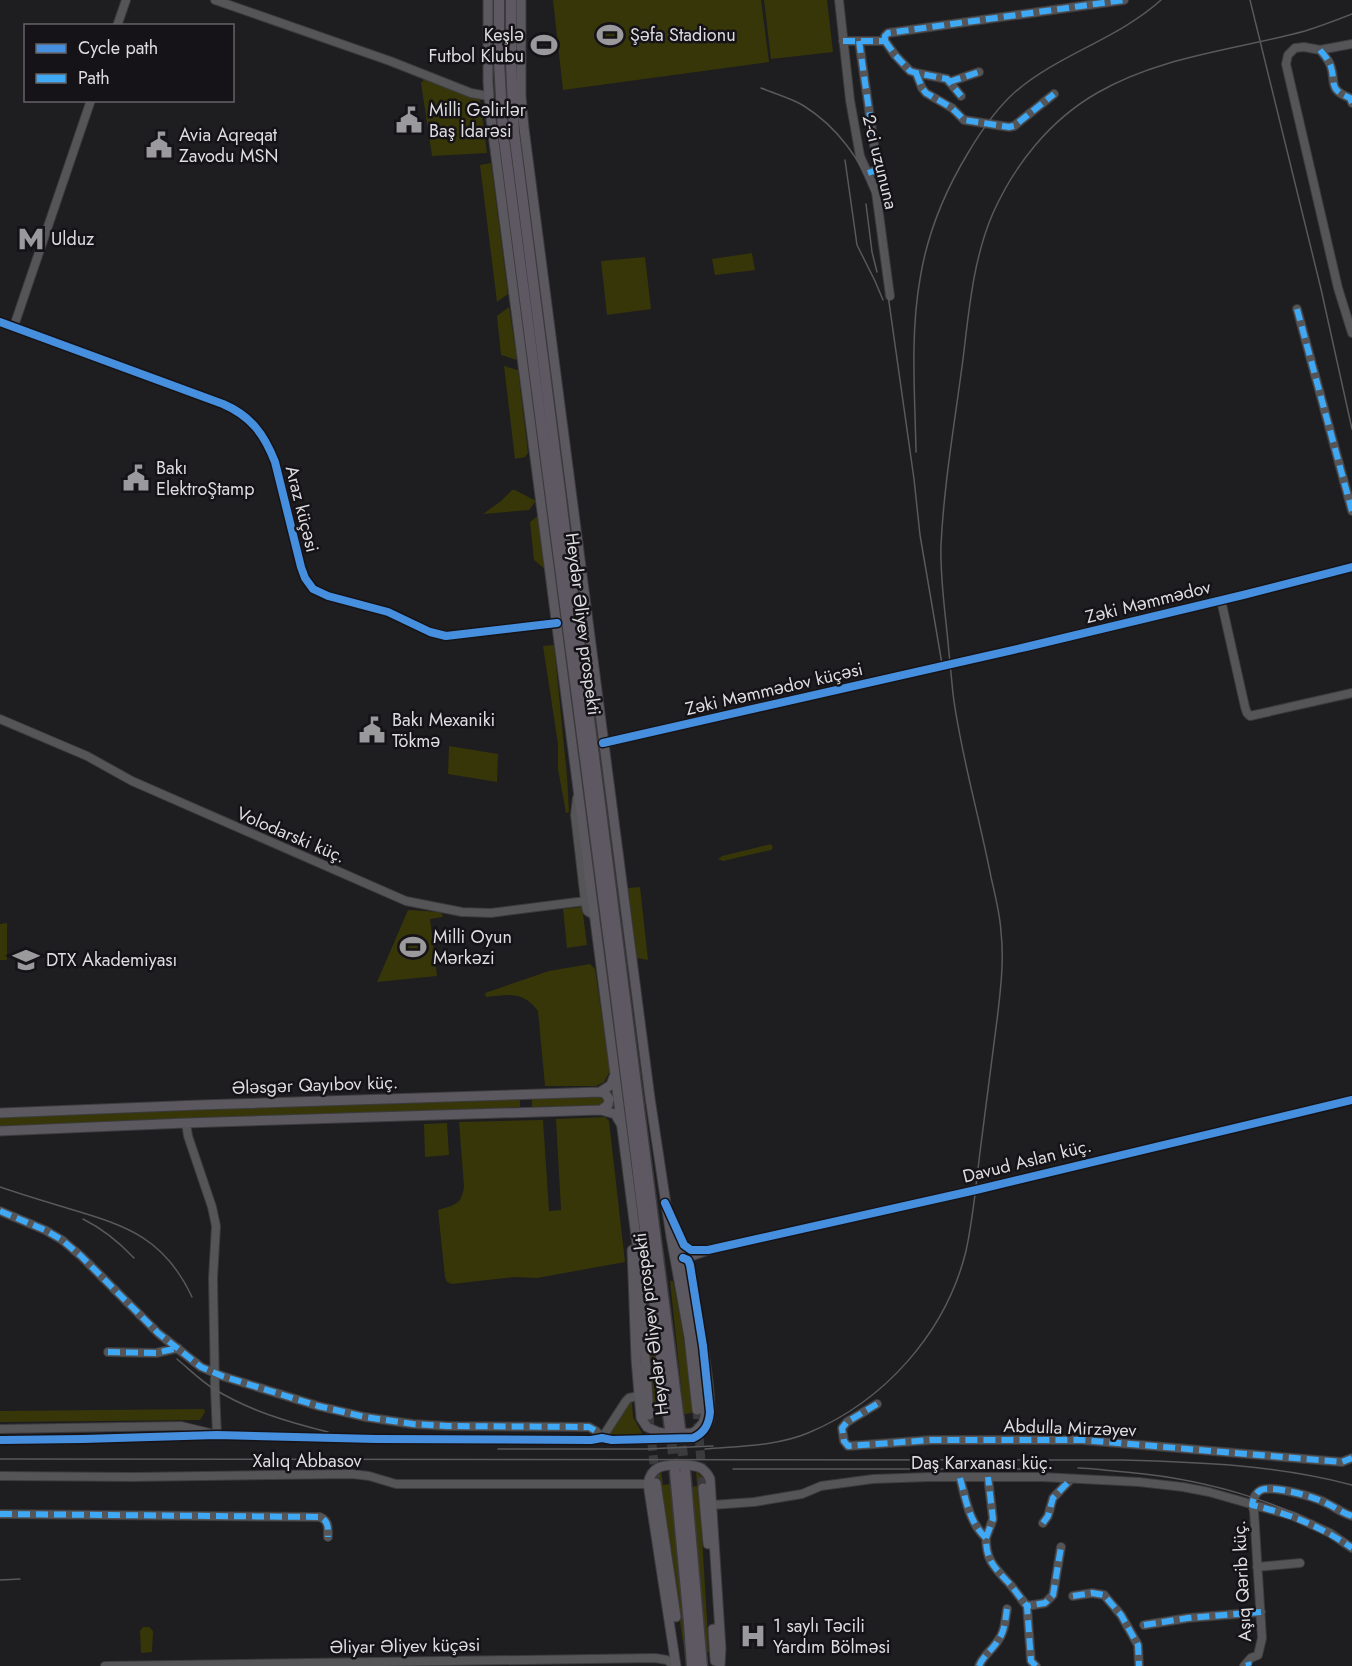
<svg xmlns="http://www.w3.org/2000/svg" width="1352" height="1666" viewBox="0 0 1352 1666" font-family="Jost,sans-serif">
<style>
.green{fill:#373609}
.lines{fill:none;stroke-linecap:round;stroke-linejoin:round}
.major-tunnel{stroke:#3b3a3c;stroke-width:9;stroke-dasharray:9 4.5;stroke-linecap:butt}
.highway-tunnel{stroke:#3b3a3c;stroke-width:10;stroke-dasharray:10 5;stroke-linecap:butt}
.minor-casing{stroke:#3b3a3c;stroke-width:10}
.major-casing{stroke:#3b3a3c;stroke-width:11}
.highway-casing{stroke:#3b3a3c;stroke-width:13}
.minor{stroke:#555456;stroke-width:8}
.major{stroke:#5b585f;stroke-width:9}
.highway{stroke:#5e5862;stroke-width:10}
.rail{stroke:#59585a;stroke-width:1.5}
.quiet{stroke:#3fa9f5;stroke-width:6;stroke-dasharray:12 6;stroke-linecap:butt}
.cycleway-casing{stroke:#151317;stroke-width:11}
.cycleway{stroke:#468fdf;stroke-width:8}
.labels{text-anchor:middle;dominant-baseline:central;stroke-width:5;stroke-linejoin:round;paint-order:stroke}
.poi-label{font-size:18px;fill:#dddcdf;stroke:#151317;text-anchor:start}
.street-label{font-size:18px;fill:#dddcdf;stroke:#151317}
</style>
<rect width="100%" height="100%" fill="#1e1d1f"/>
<path class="green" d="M553 0H761L769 62 563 90Z
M764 0H827L833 52 771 59Z
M425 79 480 100 487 153 432 156 421 83Z
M491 163 508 294 497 302 480 165Z
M752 253 755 270 715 275 712 259Z
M645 257 651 309 607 315 601 261Z
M509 307 517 360 501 355 497 316Z
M504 366 518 370 528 453 525 457 515 459Z
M512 490H515L536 501 529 510 483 514 501 501Z
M539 515 546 570 534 560 530 522Z
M554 645 567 776 569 812 566 813 558 769V744L543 646Z
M449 746 498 754 497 782 448 774Z
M771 844 773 848 771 850 723 861 718 859 722 856Z
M640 887 648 960 637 958 628 888Z
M582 907 587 945 567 948 563 909Z
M408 910 441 912 443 917 430 919 437 976 377 982Z
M7 923V960H0V924Z
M590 964 595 969 610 1071 604 1082 596 1086H545L538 1011C522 990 509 995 486 997L485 993 549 971Z
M602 1096 605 1098 602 1105 532 1107V1098Z
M520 1097V1107L0 1128V1117Z
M605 1117 609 1121 625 1262 537 1278 514 1277 452 1284 447 1282 445 1277 438 1210C454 1205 462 1205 464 1186L459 1122 543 1120 549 1211 561 1210 556 1119Z
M447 1123 449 1155 425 1157 424 1124Z
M645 1264 661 1406 652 1407 647 1326Z
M670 1281H673C682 1325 689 1368 693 1413L684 1414Z
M629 1402 632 1403 633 1417 642 1433 636 1437H612L609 1435 610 1432Z
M204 1409 205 1412 200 1420 0 1422V1411Z
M661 1470 663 1485 672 1484 687 1655H685L659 1482 653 1478Z
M696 1472 704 1478 706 1487 699 1488 709 1652 706 1653 691 1487 697 1486Z
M143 1627H149L153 1631 152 1652 141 1653 140 1631Z"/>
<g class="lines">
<path class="major-tunnel" d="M697 1410 703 1488
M649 1415 656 1483"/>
<path class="highway-tunnel" d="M670 1429 675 1472
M680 1431 685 1472"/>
<g class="minor-casing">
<path id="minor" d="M215 0 390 61 471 93 488 96
M839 0 850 100 860 156 876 192 890 296
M117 26 126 0
M843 41H885
M859 41 876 158
M885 41V36L888 33 1124 0
M885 41 895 55 910 71 916 73 947 79 961 96
M1352 44 1320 50 1304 47 1295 48 1288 55 1286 64 1338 288 1352 333
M1320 50C1324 55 1329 60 1331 67 1336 84 1328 89 1350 98L1352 103
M916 73 922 88 926 93 952 108 964 120 1009 127 1014 126 1054 94
M949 82 979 72
M868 173 880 169
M1297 309 1352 511
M0 322 223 404C251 416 264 434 275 462L301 567 305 578 313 589 328 596 388 612 430 632 446 636 557 623
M14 326 91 100
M1221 600 1245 707 1247 713 1250 716 1352 693
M0 719 87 756 132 781 406 901 462 912 491 913 585 901
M603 743 1026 647 1243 595 1352 567
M577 798 575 815 585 901 587 911 595 916
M186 1123 188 1136 212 1207 216 1226 213 1278 215 1389 217 1435
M0 1211 45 1230 62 1240 81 1256 158 1333 201 1367 222 1376 318 1406 365 1417 413 1424 447 1426 589 1427 596 1431 602 1438
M670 1213C673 1221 680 1245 688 1249 694 1252 702 1250 708 1250L976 1190 1352 1100
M683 1258 689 1262 695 1296
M108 1352 156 1353 178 1348
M877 1404 847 1422 842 1428 844 1441 848 1446 931 1440H1082L1342 1462 1352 1458
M0 1429 181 1426 210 1433
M602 1438 626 1401 629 1398 638 1396
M0 1440 83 1439 217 1435 376 1439 591 1440 602 1438 612 1440 689 1439C699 1437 705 1431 709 1422 714 1405 704 1348 700 1329
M0 1476 134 1477 352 1474 369 1476 396 1484H648
M960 1478C966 1500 969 1522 986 1538 986 1559 993 1566 1006 1580 1014 1588 1020 1598 1027 1606
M712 1505 754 1502 802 1494 821 1486 873 1479 930 1477H1042L1139 1482 1183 1487 1209 1492 1293 1516 1330 1533 1352 1548
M1252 1505C1253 1499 1255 1493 1261 1490 1273 1485 1315 1497 1326 1503 1335 1507 1342 1513 1352 1516
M0 1514 320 1517C329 1521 328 1528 328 1537
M1043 1523 1048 1516 1053 1498 1071 1479
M986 1538 993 1519 988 1477
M1257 1567 1300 1563
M1073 1596 1092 1593 1104 1595 1121 1615 1138 1645 1139 1666
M1144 1625 1188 1618 1261 1612
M105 1666 655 1658 667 1660 674 1666
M979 1666C983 1656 991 1651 997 1642 1005 1632 1005 1621 1007 1609
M1036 1666 1031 1661 1027 1606 1045 1603 1053 1595 1061 1547
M1244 1666 1251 1658 1258 1655 1262 1638 1254 1511 1252 1505"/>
</g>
<g class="major-casing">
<path id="major" d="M488 0V82L490 111 638 1252 649 1415
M521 0V96L524 128 650 1098 671 1237 689 1337 697 1410
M600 1092 605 1093 609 1099 608 1105 601 1110
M0 1113 199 1105 600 1092 611 1085 615 1074
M0 1131 186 1123 601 1110 615 1114 621 1124
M632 1250 636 1359 641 1418 647 1427 658 1432 667 1434 692 1433 696 1431 703 1423 705 1417V1405L697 1335 690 1292 684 1265 675 1234
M680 1260 708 1250
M656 1483 676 1617
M703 1488 708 1544
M713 1629 715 1661
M676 1666 648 1484C649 1478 652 1471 658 1468 665 1464 693 1464 701 1468 705 1471 708 1474 710 1479L721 1648 720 1666"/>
</g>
<g class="highway-casing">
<path id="highway" d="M499 0V61L503 132 611 957 670 1429
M511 0V62L514 132 680 1429
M675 1472 689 1623 692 1666
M685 1472 702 1666"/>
</g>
<use href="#minor" class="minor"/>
<use href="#major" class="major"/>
<use href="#highway" class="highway"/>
<path class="rail" d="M1250 0 1321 289 1352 429
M761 88C775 94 791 98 804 106 836 126 862 160 874 196L914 479 920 535 942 664
M845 160 857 245 875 281 883 300
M866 204 872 252 877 272
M916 452C915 395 910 336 920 279 927 235 945 191 968 153 981 131 996 109 1015 92 1059 54 1118 39 1161 0
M0 1187C23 1195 47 1202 70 1209 128 1226 165 1239 192 1297
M83 1219C103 1229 118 1241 134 1258
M177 1359C189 1369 201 1381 214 1389 250 1411 288 1422 328 1432
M498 1449H645L713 1446
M705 1449C739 1446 777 1446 808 1433 885 1401 946 1332 966 1251 973 1219 976 1185 980 1152 986 1106 992 1059 998 1012 1001 986 1004 959 1001 932 1000 913 995 895 991 877 979 815 961 756 953 694 951 673 949 652 947 632 944 603 940 574 941 545 944 483 955 421 963 359 969 311 973 259 993 213 1015 164 1050 120 1097 93 1161 56 1235 50 1305 31 1321 26 1337 20 1352 14
M0 1459 1122 1460C1200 1462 1276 1465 1352 1485
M1078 1468C1090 1468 1102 1470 1114 1471 1197 1477 1282 1499 1352 1544
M733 1469H1024
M0 1580 20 1579"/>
<path class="quiet" d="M843 41H885
M859 41 876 158
M885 41V36L888 33 1124 0
M885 41 895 55 910 71 916 73 947 79 961 96
M1320 50C1324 55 1329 60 1331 67 1336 84 1328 89 1350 98L1352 103
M916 73 922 88 926 93 952 108 964 120 1009 127 1014 126 1054 94
M949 82 979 72
M868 173 880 169
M1297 309 1352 511
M0 1211 45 1230 62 1240 81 1256 158 1333 201 1367 222 1376 318 1406 365 1417 413 1424 447 1426 589 1427 596 1431 602 1438
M108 1352 156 1353 178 1348
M877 1404 847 1422 842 1428 844 1441 848 1446 931 1440H1082L1342 1462 1352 1458
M960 1478C966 1500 969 1522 986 1538 986 1559 993 1566 1006 1580 1014 1588 1020 1598 1027 1606
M0 1514 320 1517C329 1521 328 1528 328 1537
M1352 1516C1342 1513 1335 1507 1326 1503 1315 1497 1273 1485 1261 1490 1255 1493 1253 1499 1252 1505 1290 1514 1320 1526 1352 1548
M1043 1523 1048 1516 1053 1498 1071 1479
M986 1538 993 1519 988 1477
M1073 1596 1092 1593 1104 1595 1121 1615 1138 1645 1139 1666
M1144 1625 1188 1618 1261 1612
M1248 1662 1249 1666
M979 1666C983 1656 991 1651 997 1642 1005 1632 1005 1621 1007 1609
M1036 1666 1031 1661 1027 1606 1045 1603 1053 1595 1061 1547"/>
<g class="cycleway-casing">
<path id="cycleway" d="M0 322 223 404C251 416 264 434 275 462L301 567 305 578 313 589 328 596 388 612 430 632 446 636 557 623
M603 743 1026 647 1243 595 1352 567
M665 1203 684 1245 691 1250H708L976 1190 1352 1100
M0 1440 83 1439 217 1435 376 1439 591 1440 602 1438 612 1440 693 1438C705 1433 709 1424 710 1412L703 1346 690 1265 688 1260 683 1258"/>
</g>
<use href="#cycleway" class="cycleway"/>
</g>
<defs>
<g id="stadium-bare" transform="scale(2.07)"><path d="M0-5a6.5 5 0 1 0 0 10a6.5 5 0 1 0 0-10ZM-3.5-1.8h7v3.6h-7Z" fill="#9a999c" stroke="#151317" stroke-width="2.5" paint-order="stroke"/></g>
<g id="civic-bare" transform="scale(2.07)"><path d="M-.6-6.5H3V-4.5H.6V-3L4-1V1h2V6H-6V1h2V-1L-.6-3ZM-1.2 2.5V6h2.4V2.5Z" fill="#9a999c" stroke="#151317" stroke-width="2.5" paint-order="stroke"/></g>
<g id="metro-bare" transform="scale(2.07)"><path d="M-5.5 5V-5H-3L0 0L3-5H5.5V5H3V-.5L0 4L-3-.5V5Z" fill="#9a999c" stroke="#151317" stroke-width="2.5" paint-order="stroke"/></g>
<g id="university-bare" transform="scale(2.07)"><path d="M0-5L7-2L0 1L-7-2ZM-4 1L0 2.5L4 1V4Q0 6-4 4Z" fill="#9a999c" stroke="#151317" stroke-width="2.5" paint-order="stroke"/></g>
<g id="hospital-bare" transform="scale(2.07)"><path d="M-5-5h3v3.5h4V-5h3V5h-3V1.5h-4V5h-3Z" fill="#9a999c" stroke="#151317" stroke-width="2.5" paint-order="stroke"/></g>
</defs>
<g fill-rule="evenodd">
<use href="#stadium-bare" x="610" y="35"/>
<use href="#stadium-bare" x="544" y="45"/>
<use href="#civic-bare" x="409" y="120"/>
<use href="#civic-bare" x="159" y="145"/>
<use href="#metro-bare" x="31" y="239"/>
<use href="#civic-bare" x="136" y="478"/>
<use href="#civic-bare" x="372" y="730"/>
<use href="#stadium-bare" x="413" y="947"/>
<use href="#university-bare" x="26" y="960"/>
<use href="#hospital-bare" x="753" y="1636"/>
</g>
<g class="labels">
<g class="poi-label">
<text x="524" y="35" text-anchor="end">Keşlə<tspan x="524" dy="21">Futbol Klubu</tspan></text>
<text x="630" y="35">Şəfa Stadionu</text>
<text x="429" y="110">Milli Gəlirlər<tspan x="429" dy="21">Baş İdarəsi</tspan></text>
<text x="179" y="135">Avia Aqreqat<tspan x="179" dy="21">Zavodu MSN</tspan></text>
<text x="51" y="239">Ulduz</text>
<text x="156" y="468">Bakı<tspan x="156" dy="21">ElektroŞtamp</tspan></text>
<text x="392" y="720">Bakı Mexaniki<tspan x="392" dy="21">Tökmə</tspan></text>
<text x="433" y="937">Milli Oyun<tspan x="433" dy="21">Mərkəzi</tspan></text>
<text x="46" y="960">DTX Akademiyası</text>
<text x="773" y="1626">1 saylı Təcili<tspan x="773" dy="21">Yardım Bölməsi</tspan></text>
</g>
<g class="street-label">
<text transform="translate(880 162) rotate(76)">2-ci uzununa</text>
<text transform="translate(302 509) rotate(76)">Araz küçəsi</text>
<text transform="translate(1148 602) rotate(-14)">Zəki Məmmədov</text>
<text transform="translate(583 624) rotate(83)">Heydər Əliyev prospekti</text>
<text transform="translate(774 689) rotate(-13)">Zəki Məmmədov küçəsi</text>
<text transform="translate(291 835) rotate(23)">Volodarski küç.</text>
<text transform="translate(315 1085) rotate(-2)">Ələsgər Qayıbov küç.</text>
<text transform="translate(1027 1161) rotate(-14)">Davud Aslan küç.</text>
<text transform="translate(651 1324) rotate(-97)">Heydər Əliyev prospekti</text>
<text transform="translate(1070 1428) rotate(2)">Abdulla Mirzəyev</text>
<text x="307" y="1461">Xalıq Abbasov</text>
<text x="982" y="1463">Daş Karxanası küç.</text>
<text transform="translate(1242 1581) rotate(-93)">Aşıq Qərib küç.</text>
<text transform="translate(405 1646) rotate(-1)">Əliyar Əliyev küçəsi</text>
</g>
</g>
<rect x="24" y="24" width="210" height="78" fill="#151317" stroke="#656367" stroke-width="1.5"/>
<rect x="36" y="44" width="30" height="9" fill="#468fdf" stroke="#656367" stroke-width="1.5"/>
<text x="78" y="54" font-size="18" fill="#dddcdf">Cycle path</text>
<rect x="36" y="74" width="30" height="9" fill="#3fa9f5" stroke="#656367" stroke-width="1.5"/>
<text x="78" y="84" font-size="18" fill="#dddcdf">Path</text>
</svg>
